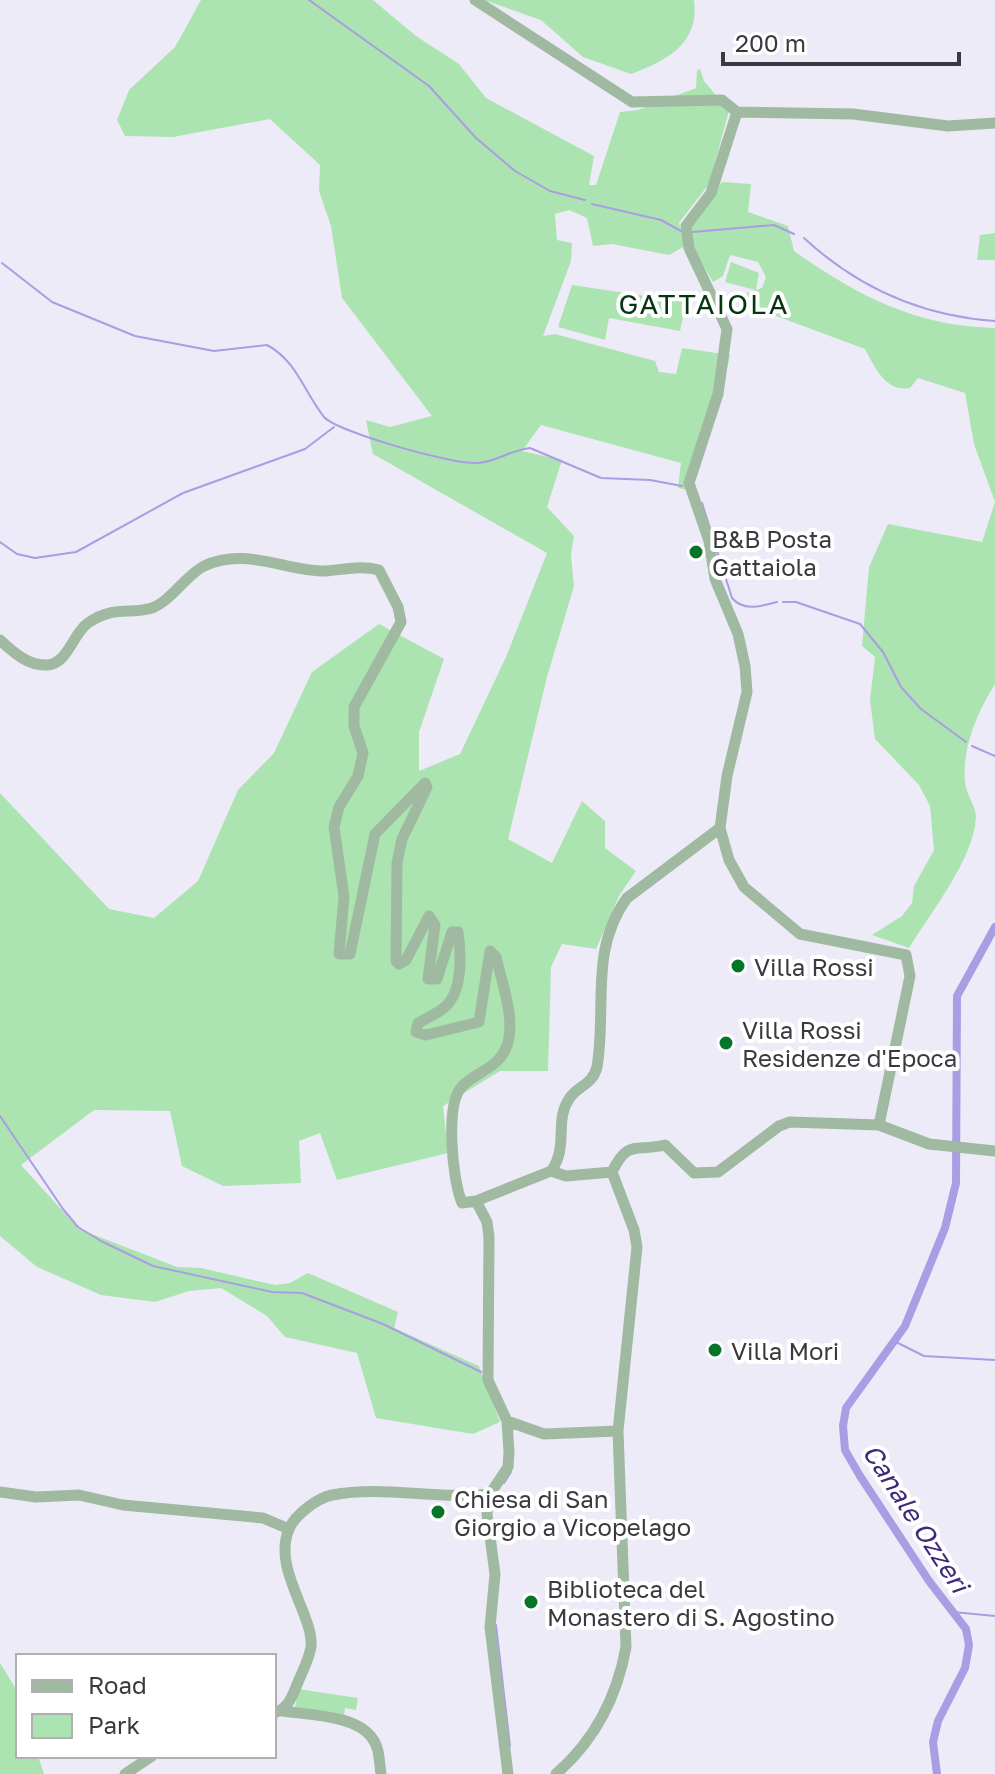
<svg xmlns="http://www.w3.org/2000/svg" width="995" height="1774" viewBox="0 0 995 1774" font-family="'Golos Text',sans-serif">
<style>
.green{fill:#ace4b1}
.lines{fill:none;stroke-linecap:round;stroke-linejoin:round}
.stream{stroke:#aa9de3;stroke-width:2}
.canal{stroke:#aa9de3;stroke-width:8}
.minor{stroke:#9fbaa1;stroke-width:11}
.poi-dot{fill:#057529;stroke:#fff;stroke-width:3}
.labels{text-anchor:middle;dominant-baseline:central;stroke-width:8;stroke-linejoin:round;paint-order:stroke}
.poi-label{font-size:24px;fill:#3a393e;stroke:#fff;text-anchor:start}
.water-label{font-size:26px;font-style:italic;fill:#41297a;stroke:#fff}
.quarter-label{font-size:28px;letter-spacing:2px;fill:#063611;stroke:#fff}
</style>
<rect width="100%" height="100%" fill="#edebf7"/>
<path class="green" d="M201 0H373L416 36 459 64 486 98 594 156 589 185H596L620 112 638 110 696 88 697 70 700 69 704 81 729 111 709 184 679 223 685 246 669 255 612 244 593 246 587 218 569 210 555 214 557 240 572 243 571 261 543 336 555 334 655 361 659 372 676 374 682 348 730 355C722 400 692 446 694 491L678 488 681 463 541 425 522 451 562 460 547 507 574 536 571 555 574 586 547 677 508 839 552 863 582 801 605 821V848L636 871 619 896 596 949 562 944 551 967 548 1071H500L443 1106 448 1153 337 1180 320 1133 299 1141 301 1183 223 1186 182 1166 170 1111 94 1110 21 1165 79 1229 177 1267 201 1268 275 1285 290 1283 308 1273 398 1312 394 1328 479 1366 500 1422 473 1434 376 1418 357 1353 285 1337 267 1316 221 1288 189 1291 155 1302 101 1295 37 1267 0 1236V793L109 909 154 918 198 881 238 790 274 753 312 672 379 624 444 659 419 732V771L460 754 506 657 547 553 373 454 366 420 390 427 432 416 342 298 331 226 319 191 320 165 270 119 173 137 125 136 117 120 129 90 175 47Z
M484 0H694C700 44 666 61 631 74L583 57 541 20Z
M722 182 751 184 748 212 788 226 794 251C858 296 915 326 995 328V684C977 713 962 747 965 782 966 794 976 806 976 817 974 859 931 912 909 948L872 935 902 916 912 903 914 886 934 850 930 806 919 785 875 739 870 700 875 657 862 646 869 567 888 524 982 542 995 502 974 444 965 393 918 378 910 388C886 393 874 366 865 349L752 307 746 301 747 293 755 290 725 282 731 262 759 273 756 290 762 288 766 277 758 262 730 255 723 276 713 282 698 257 688 226Z
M995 233V260H977L980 235Z
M572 285 686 302 680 331 609 318 605 340 558 327Z
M0 1663 18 1692V1756H38L44 1774H0Z
M298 1689 358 1698 356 1710 345 1708 344 1716 295 1709Z"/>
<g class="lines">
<path class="stream" d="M309 0 429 86 476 138 515 171 550 191 585 200
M592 204 661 220 681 231
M693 232 774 225 794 234
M804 238C857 287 922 316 995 321
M2 263 52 302 135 336 214 351 267 345C297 361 304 392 324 417 337 432 454 465 477 463 496 462 511 450 530 448L601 478 650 480 682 486
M702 503 732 598C744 612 761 606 777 602
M0 542 17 554 35 558 76 552 183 493 305 449 334 427
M783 602H796L860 624 883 652 901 687 921 709 966 742
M972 746 995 756
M0 1116 63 1209 78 1227 101 1241 153 1266 272 1292 302 1293 383 1324 481 1372
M894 1341 924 1356 995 1360
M504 1483 511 1472
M953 1612 995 1616
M496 1625 510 1746"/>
<path class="canal" d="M937 1774 933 1742 938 1721 965 1668 969 1645 966 1629 929 1581 860 1476 845 1450 843 1426 846 1408 905 1326 945 1228 956 1183 957 996 995 927"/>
<path class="minor" d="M475 0 632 102 722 100 737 112
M0 640C13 652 28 666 47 665 68 664 73 633 88 623 115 605 129 615 152 608 171 601 185 576 204 566 246 546 287 572 325 571 344 570 359 565 379 570L398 607 401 622 354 707V726L363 753 358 776 339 807 334 827 344 897 339 954H350L375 834 425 783 427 787 402 839 397 863 396 961 399 964 406 960 429 916 435 925 428 979H437L452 932H458C461 953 463 990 446 1006 439 1013 427 1018 418 1023L416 1032 426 1035 479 1022 490 951 496 957C502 983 517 1023 506 1048 496 1071 471 1073 460 1089 446 1108 452 1179 462 1203L476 1201 551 1171 566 1176 612 1172C628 1139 635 1152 665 1145L694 1173 718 1172 779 1126 790 1122 879 1125 929 1144 995 1151
M879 1125 910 976 906 955 800 934 744 887 729 860 720 828 727 776 747 692 745 666 738 634 715 579 709 541 689 483 718 394 727 329 689 248 686 226 711 193 737 112 853 114 948 126 995 123
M551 1171C569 1147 554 1121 569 1099 578 1085 592 1086 597 1067 607 1008 589 950 627 898L720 828
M476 1201 487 1222 489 1237 488 1380 507 1421 509 1452 508 1467 490 1494 487 1514 495 1574 490 1627 508 1774
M507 1421 544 1434 618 1431
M0 1492 36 1497 79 1495 123 1505 263 1518 289 1529
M283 1711C308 1715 356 1715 372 1738 380 1748 379 1762 381 1774
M274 1713C287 1709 291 1699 296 1687 301 1674 309 1660 311 1647 314 1615 272 1569 289 1529 295 1515 317 1498 332 1495 383 1485 438 1500 490 1494
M125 1774 152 1756
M556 1774C594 1741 617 1697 626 1647L618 1431 637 1247 634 1230 612 1172"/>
</g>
<g class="poi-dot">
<circle cx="696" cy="552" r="8"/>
<circle cx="738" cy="966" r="8"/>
<circle cx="726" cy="1043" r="8"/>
<circle cx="715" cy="1350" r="8"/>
<circle cx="438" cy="1512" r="8"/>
<circle cx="531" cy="1602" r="8"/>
</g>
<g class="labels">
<g class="poi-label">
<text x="712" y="538">B&amp;B Posta<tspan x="712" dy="28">Gattaiola</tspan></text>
<text x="754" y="966">Villa Rossi</text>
<text x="742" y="1029">Villa Rossi<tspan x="742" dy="28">Residenze d'Epoca</tspan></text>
<text x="731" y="1350">Villa Mori</text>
<text x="454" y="1498">Chiesa di San<tspan x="454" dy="28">Giorgio a Vicopelago</tspan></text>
<text x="547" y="1588">Biblioteca del<tspan x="547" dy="28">Monastero di S. Agostino</tspan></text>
</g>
<g class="water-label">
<text transform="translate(916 1518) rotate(57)">Canale Ozzeri</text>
</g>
<g class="quarter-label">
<text x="704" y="303">GATTAIOLA</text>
</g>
</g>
<rect x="16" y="1654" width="260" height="104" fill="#ffffff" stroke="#b0b0b2" stroke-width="2"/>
<rect x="32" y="1680" width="40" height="12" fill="#9fbaa1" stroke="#b0b0b2" stroke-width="2"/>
<text x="88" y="1694" font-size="24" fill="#3a393e">Road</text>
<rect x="32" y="1714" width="40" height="24" fill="#ace4b1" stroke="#b0b0b2" stroke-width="2"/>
<text x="88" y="1734" font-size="24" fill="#3a393e">Park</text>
<path d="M723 52v12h236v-12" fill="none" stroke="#3a393e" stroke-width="4"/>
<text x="735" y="52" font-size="24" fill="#3a393e" stroke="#ffffff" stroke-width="6" paint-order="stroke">200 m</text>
</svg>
